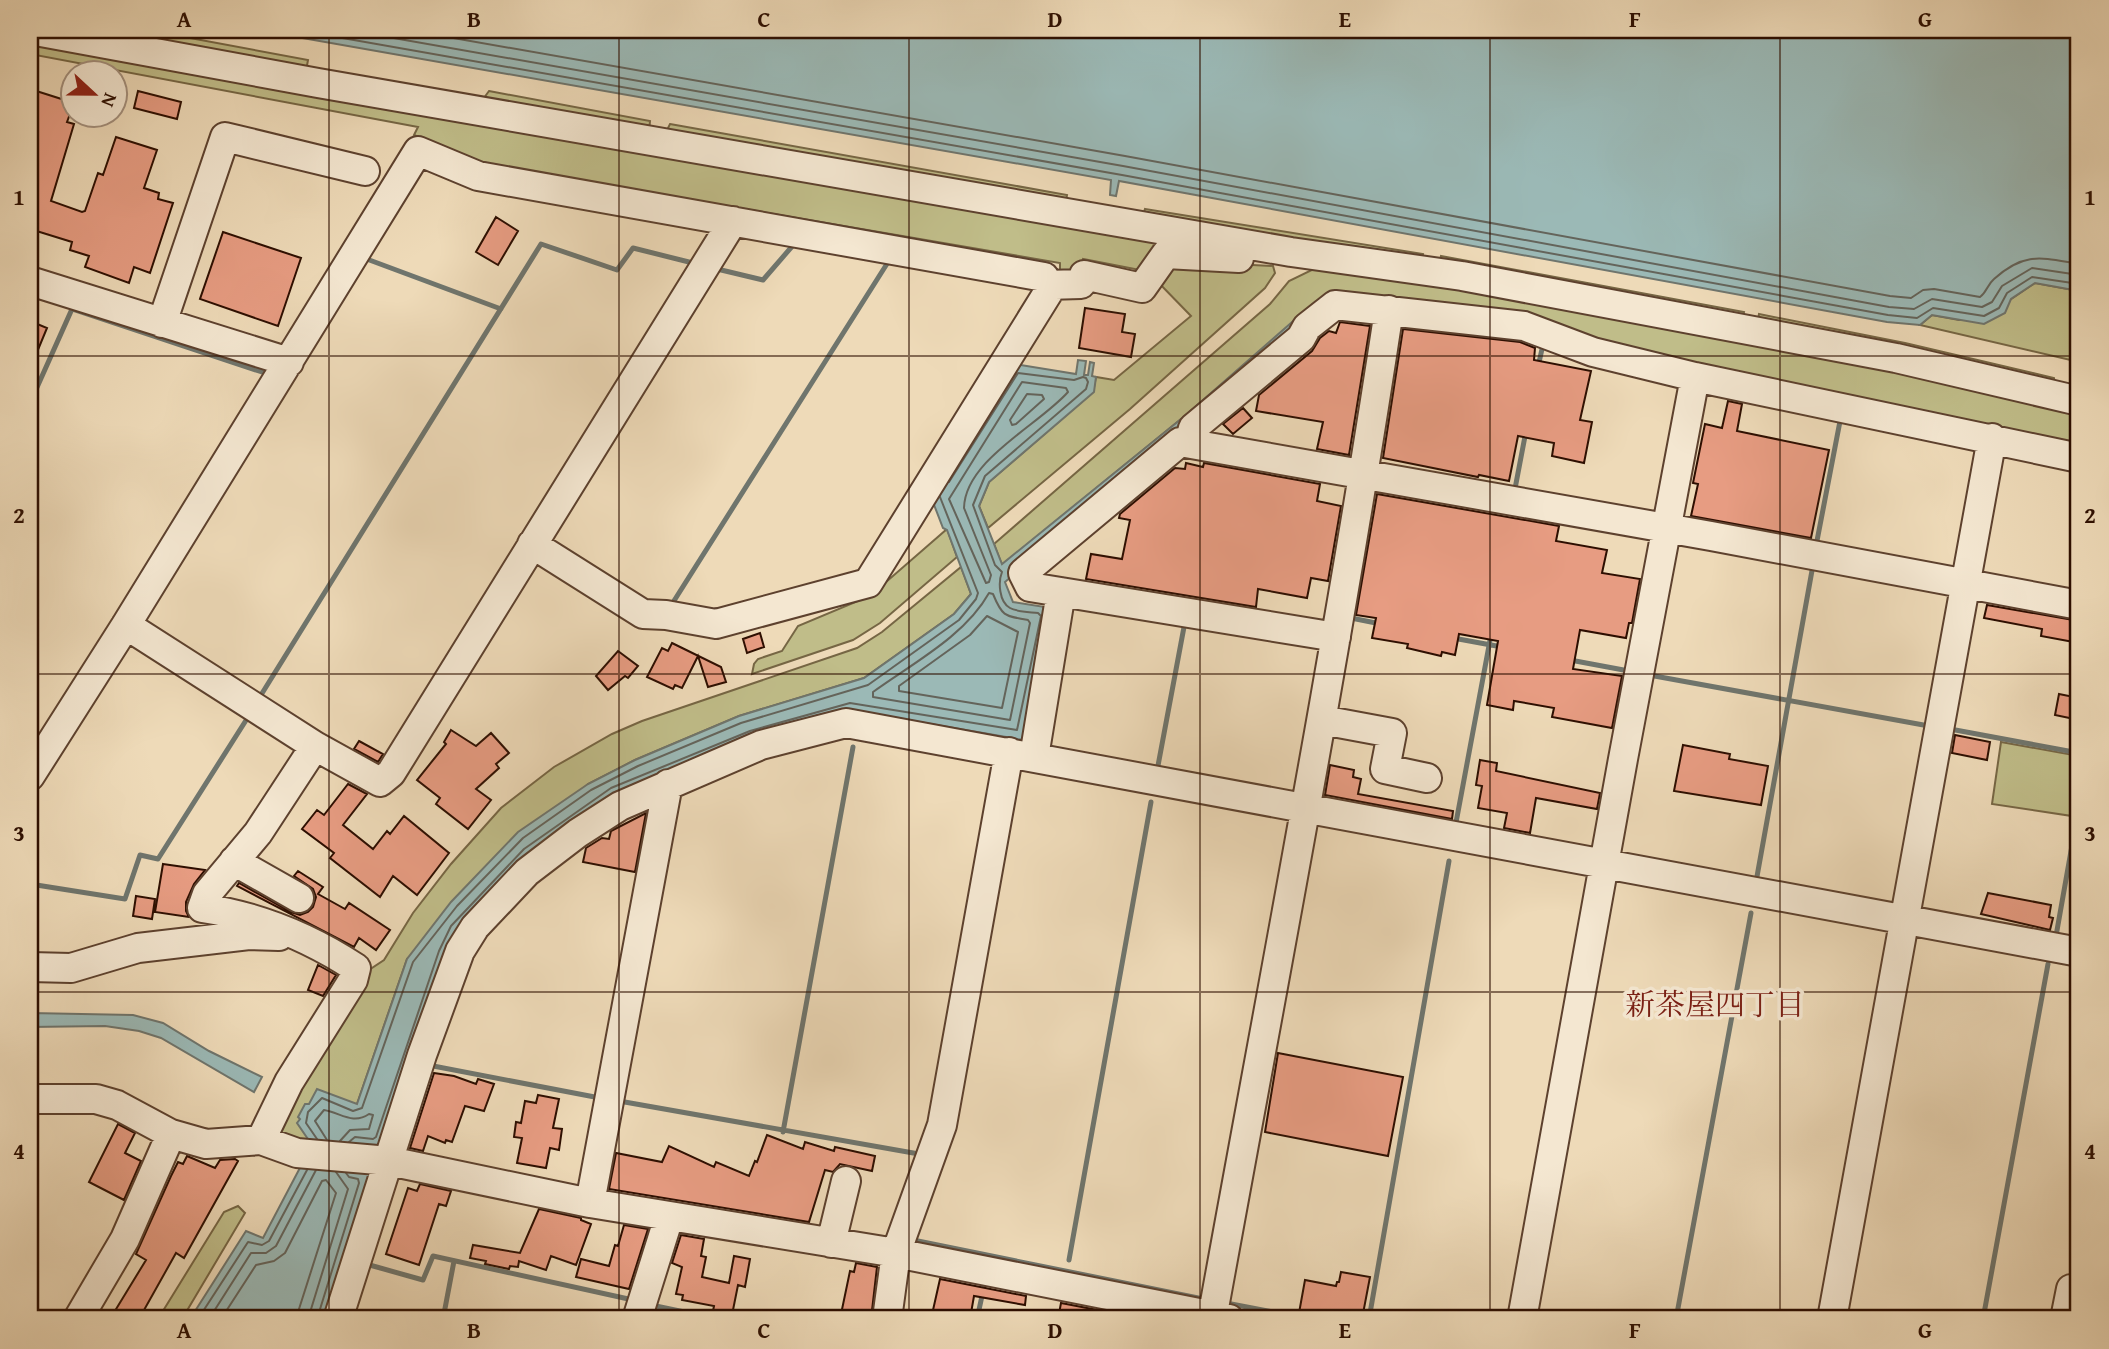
<svg xmlns="http://www.w3.org/2000/svg" width="2109" height="1349" viewBox="0 0 2109 1349" font-family="'Gentium Book Plus','Noto Serif JP',serif">
<style>
.green{fill:#c0bd89;stroke:#766644;stroke-width:2}
.water{fill:#9bb9b6;stroke:#6f756d;stroke-width:2}
.lines{fill:none;stroke-linecap:round;stroke-linejoin:round}
.shore{stroke:#64645b;stroke-width:2}
.stream{stroke:#6f756d;stroke-width:5}
.building{fill:#e79c82;stroke:#2d0e00;stroke-width:2}
.minor-casing{stroke:#5d412e;stroke-width:32}
.minor{stroke:#f4e7d1;stroke-width:28}
.grid{fill:none;stroke:#2d0e00;stroke-width:2;stroke-opacity:0.55}
.labels{text-anchor:middle;dominant-baseline:central;stroke-width:7;stroke-linejoin:round;paint-order:stroke}
.neighbourhood-label{font-size:30px;fill:#7a1f14;stroke:#f4e7d1}
.neatline{fill:none;stroke:#2d0e00;stroke-width:2.5}
.grid-label{font-size:23px;text-anchor:middle;font-weight:bold;fill:#2d0e00}
</style>
<rect width="100%" height="100%" fill="#eedab8"/>
<filter id="stains"><feTurbulence type="fractalNoise" baseFrequency=".00286" numOctaves="4"/><feColorMatrix values="0 0 0 0 .2 0 0 0 0 .09 0 0 0 0 .02 0 0 0 .5 -.17"/></filter>
<radialGradient id="worn" r=".72"><stop offset=".6" stop-color="#630" stop-opacity="0"/><stop offset="1" stop-color="#630" stop-opacity=".3"/></radialGradient>
<path class="green" d="M75 30H147L308 60 306 71Z
M30 39 1251 250 1145 271 1083 259 1079 272 1060 273V263L482 164 414 135 418 127 30 54Z
M489 91 650 121 649 132 481 102Z
M670 124 1067 195 1065 206 666 132Z
M1145 209 1423 254 1421 264 1142 219Z
M1441 256 1744 312 1742 322 1439 266Z
M1173 261 1273 266 1275 273 1265 288 1130 409 988 528 979 506 989 482 1093 392 1096 377 1114 380 1191 316 1154 278Z
M1324 264 1461 284 2079 409V449L1342 294H1326L1186 415 1002 565 994 544 1270 304 1289 281Z
M2035 283 2079 291V362L1920 325 1932 315 1959 320 2011 299Z
M1759 314 1905 343 2054 378 2055 387 1757 325Z
M947 529 957 557 880 623 853 640 752 674 754 664 758 659 782 651 798 626 870 596Z
M961 567 971 594 954 614 864 678 739 716 635 760 588 784 407 959 357 1104 308 1105 300 1118 312 1144 275 1132 366 972 384 960 413 913 451 864 501 808 554 767 612 734 642 721 857 648 882 632Z
M2001 742 2079 756V778L2072 816 1992 804Z
M238 1206 245 1213 182 1319H158L224 1212Z"/>
<path class="water" d="M257 30H2079V291L2035 283 2011 299 2005 313 1984 324 1932 315 1920 325 1887 322 1119 181 1116 196 1110 195 1111 180Z
M1315 302 1318 306 1182 431 1005 582 1013 602 1045 607 1023 740 850 710 614 795 456 930 381 1148 352 1171 370 1174 323 1319H190L246 1231 263 1238 312 1145 297 1123 300 1119 298 1117 305 1104H309L317 1089 357 1104 407 959 451 902 518 832 588 784 635 760 739 716 864 678 954 614 971 594 947 530 943 528 931 497 1014 364 1076 374 1078 360 1086 361 1084 375H1088L1090 362 1094 363 1092 376 1096 377 1094 392 989 482 979 506 1002 564 1186 415Z
M30 1013 133 1015 163 1023 209 1051 262 1077 254 1092 161 1038 139 1031 105 1026 30 1027Z"/>
<g class="lines">
<path class="shore" d="M297 30 1122 175 1888 315 1917 318 1933 308 1984 316 1999 308 2007 293 2032 277 2079 284
M348 30 1123 166 1889 307 1914 309 1932 299 1982 307 1992 302 2002 286 2032 268 2079 275
M408 30 1125 156 1890 296 1911 298 1923 290 1934 289 1980 297C1987 292 1987 285 1994 279 2025 251 2042 258 2079 264
M1022 382 1066 388 1068 392C1039 425 965 460 964 508L991 575 989 582 986 583 949 499Z
M1027 394 1042 395 1044 399 1016 424 1012 425 1010 420Z
M989 593 993 594C1002 616 1004 616 1028 620L1030 623 1010 720 873 697V692C913 663 965 636 989 593Z
M987 616 1018 632 1002 708 899 691V686L970 635Z
M317 1139 306 1123 308 1112 322 1098 353 1111 362 1108 413 962 457 906 523 838 591 790 638 766 741 723 868 685 959 620 976 599 978 593 940 497
M327 1140 315 1121 324 1110C341 1113 353 1125 369 1114L373 1115 369 1129 350 1130 340 1141
M349 1142 355 1137 373 1139 376 1137 439 951 451 926 524 849 611 788 750 731 850 703 1017 730 1041 616 1038 613C1030 612 1017 612 1010 608 999 602 998 582 1002 572L995 565 973 505 985 476 1086 389 1088 382 1086 378 1083 377 1074 380 1018 373 949 482
M198 1319 248 1242 262 1245 269 1241 307 1170
M209 1319 251 1253H266L276 1246 316 1170
M221 1319 256 1265 274 1261 285 1253 322 1181 326 1180 336 1193 299 1309 297 1319
M308 1319 348 1189 336 1172
M317 1319 359 1183 358 1179 349 1177 346 1173"/>
<path class="stream" d="M364 258 501 309
M717 269 763 280 795 243
M1538 367 1542 349
M30 403 72 309 262 372
M1514 494 1526 431
M1816 546 1841 416
M672 604 890 259
M1351 618 1381 624
M1453 638 1502 647
M1570 660 1629 671
M1649 675 1929 726
M261 695 541 244 617 270 633 248 697 264
M1950 729 2079 753
M1157 771 1184 627
M1455 828 1491 635
M1756 882 1813 565
M30 884 125 899 140 855 158 859 250 714
M2056 936 2079 806
M428 1065 600 1098
M619 1101 919 1154
M783 1132 853 747
M914 1237 913 1240 1208 1300
M1069 1260 1151 802
M366 1264 423 1280 433 1256 633 1300
M1226 1303 1310 1319
M651 1305 718 1319
M443 1319 454 1261
M977 1319 985 1282
M1369 1319 1449 861
M1676 1319 1751 913
M1983 1319 2048 964"/>
</g>
<path class="building" d="M30 89 74 103 67 122 74 124 51 201 82 212 85 211 98 173 103 175 116 137 157 150 144 188 159 193 158 199 173 203 150 273 134 267 129 283 85 267 89 256 70 250 72 242 30 229Z
M138 91 181 102 177 119 134 108Z
M496 217 518 231 498 265 476 252Z
M223 232 301 258 278 326 200 299Z
M1085 308 1125 314 1122 332 1135 334 1131 357 1079 348Z
M30 321 47 328 30 369Z
M1340 322 1370 326 1349 455 1317 449 1323 422 1256 411 1259 395 1312 351 1320 338 1329 331 1336 333Z
M1403 329 1520 342 1535 348 1534 360 1591 371 1580 420 1592 422 1584 463 1552 456 1554 443 1518 436 1509 481 1479 475 1478 477 1383 458Z
M1728 401 1742 404 1737 431 1829 450 1811 538 1691 516 1698 484 1693 483 1705 424 1722 428Z
M1243 408 1252 418 1233 434 1223 424Z
M1186 463 1203 467 1204 463 1320 484 1317 501 1341 506 1328 581 1311 578 1307 598 1258 589 1256 607 1086 579 1091 554 1122 559 1130 520 1119 518 1120 514 1175 468 1185 469Z
M1377 494 1559 526 1556 541 1607 550 1602 573 1640 579 1632 623H1629L1626 638 1580 630 1573 669 1622 676 1612 728 1552 717 1554 708 1514 701 1513 710 1487 705 1498 641 1459 634 1455 655 1442 652 1441 656 1407 648 1408 644 1372 638 1376 618 1356 615Z
M1987 605 2079 621V643L2041 636 2042 629 1984 618Z
M760 633 764 647 747 653 743 639Z
M672 643 721 667 726 682 708 687 698 656 682 688 675 685 673 689 647 677 662 648 668 651Z
M618 651 638 666 628 678 625 676 608 690 596 676Z
M2059 694 2079 698V720L2055 715Z
M451 730 476 746 491 733 509 753 496 764 499 768 476 789 491 800 468 829 436 804 440 798 417 780 446 744 444 742Z
M1955 735 1990 742 1987 760 1952 753Z
M359 741 383 754 378 762 354 749Z
M1683 745 1730 754 1729 759 1768 766 1761 805 1674 791Z
M1480 760 1497 763 1496 771 1600 793 1597 809 1536 798 1530 833 1504 828 1507 813 1478 808 1482 786 1476 785Z
M1330 765 1354 770 1353 777 1361 779 1358 794 1453 811 1452 819 1325 795Z
M348 784 367 794 343 825 373 849 387 831 390 834 404 816 449 853 417 895 393 876 380 897 330 858 334 853 302 829 317 810 324 815Z
M646 813 635 872 583 862 586 848 602 838 609 839 611 831Z
M163 864 205 870 194 884 186 902V911L189 917 155 912Z
M298 871 323 887 318 894 345 909 349 903 390 930 376 950 359 938 354 947 237 886 239 883 291 912 300 915 308 912 313 907 316 897 313 889 294 876Z
M1988 893 2051 905 2049 917 2053 918 2050 930 1981 914Z
M136 896 155 899 152 919 133 916Z
M318 965 336 975 323 996 308 990Z
M1278 1053 1403 1077 1388 1156 1265 1132Z
M434 1073 454 1076 476 1084 478 1079 494 1084 484 1111 465 1106 452 1142 446 1140 445 1143 428 1136 423 1151 410 1148Z
M538 1095 559 1099 553 1128 562 1129 559 1150 550 1148 546 1168 517 1163 522 1138 514 1137 516 1122 521 1123 525 1101 536 1103Z
M118 1124 135 1133 125 1153 141 1161 124 1200 89 1182Z
M767 1135 803 1149 805 1142 834 1151 835 1147 875 1156 872 1171 840 1164 833 1172 825 1170 809 1222 609 1189 616 1153 662 1162 669 1146 714 1167 716 1162 749 1176 755 1161 757 1162Z
M187 1156 215 1168 220 1160 235 1159 238 1161 184 1258 176 1253 139 1319H110L146 1260 136 1254 171 1176 178 1162 183 1164Z
M420 1184 451 1191 446 1206 439 1204 419 1265 386 1254 408 1188 417 1191Z
M539 1209 581 1218V1220L591 1224 576 1265 551 1256 546 1270 519 1261 518 1267 510 1266 509 1269 485 1264 486 1261 470 1258 473 1245 520 1253Z
M624 1225 648 1229 629 1289 576 1277 581 1259 609 1266 615 1245 618 1246Z
M681 1235 704 1239 701 1256 706 1257 702 1277 729 1283 734 1256 750 1259 745 1287 738 1285 732 1315 713 1311 714 1306 682 1300 683 1295 676 1294 682 1267 672 1263Z
M856 1263 877 1267 871 1319H840L850 1271 854 1272Z
M1341 1272 1370 1277 1362 1319H1333L1299 1313 1305 1280 1336 1286 1337 1282H1339Z
M940 1279 1026 1296 1025 1305 974 1296 970 1319H931Z
M1061 1303 1139 1318 1138 1319H1058Z"/>
<g class="lines">
<g class="minor-casing">
<path id="minor" d="M30 30 318 83 1291 252 1462 276 1896 358 2079 401
M30 281 289 362
M1047 285 1081 284 1084 275 1142 288 1166 254 1239 258
M162 323 225 137 365 171
M1189 443 1193 428 1301 338 1307 327 1335 305 1524 326 1593 352 1695 377 2079 458
M126 625 315 746 380 782 391 773 733 221
M1336 637 1030 587 1023 573 1180 442 1711 536 2079 605
M1322 720 1392 733 1385 769 1427 778
M1034 757 1061 592
M30 776 126 625 418 151 478 176 1044 277 1049 291 868 583 716 624 666 615 643 614 532 544
M234 861 299 898
M30 967 71 968 138 948 249 935 279 936
M30 1099H96L117 1105 171 1134 206 1144 261 1140 297 1153 389 1161 590 1203 896 1253 1229 1319
M261 1140 289 1082 353 980 356 968C309 937 257 916 202 908L207 894 258 833 315 746
M590 1203 668 784
M831 1243 846 1181
M78 1319 125 1239 171 1134
M338 1319 422 1055 460 951 475 927 527 872 578 833 620 806 761 745 846 723 2079 952
M637 1319 669 1217
M887 1319 896 1253 942 1125 1009 752
M1212 1319C1273 983 1338 648 1389 310
M1522 1319 1623 759 1695 377
M1832 1319 1992 438
M2065 1319 2071 1289"/>
</g>
<use href="#minor" class="minor"/>
</g>
<path class="grid" d="M329 30V1319M619 30V1319M909 30V1319M1200 30V1319M1490 30V1319M1780 30V1319M30 356H2079M30 674H2079M30 992H2079"/>
<g class="labels">
<g class="neighbourhood-label">
<text x="1715" y="1004">新茶屋四丁目</text>
</g>
</g>
<rect width="2109" height="1349" fill="none" stroke="#eedab8" stroke-width="77"/>
<g transform="translate(94 94) rotate(112)"><circle r="33" fill="#f4e7d1" stroke="#a4907d" stroke-width="2"/>
<path d="M0-5L12 26L0 18L-12 26Z" fill="#8f2418"/>
<text y="-10" font-size="19" font-weight="bold" text-anchor="middle" fill="#2d0e00">N</text>
</g>
<rect x="38" y="38" width="2032" height="1272" class="neatline"/>
<g class="grid-label">
<text x="184" y="27">A</text>
<text x="474" y="27">B</text>
<text x="764" y="27">C</text>
<text x="1055" y="27">D</text>
<text x="1345" y="27">E</text>
<text x="1635" y="27">F</text>
<text x="1925" y="27">G</text>
<text x="19" y="205">1</text>
<text x="2090" y="205">1</text>
<text x="19" y="523">2</text>
<text x="2090" y="523">2</text>
<text x="19" y="841">3</text>
<text x="2090" y="841">3</text>
<text x="19" y="1159">4</text>
<text x="2090" y="1159">4</text>
<text x="184" y="1338">A</text>
<text x="474" y="1338">B</text>
<text x="764" y="1338">C</text>
<text x="1055" y="1338">D</text>
<text x="1345" y="1338">E</text>
<text x="1635" y="1338">F</text>
<text x="1925" y="1338">G</text>
</g>
<rect width="100%" height="100%" filter="url(#stains)"/>
<rect width="100%" height="100%" fill="url(#worn)"/>
</svg>
